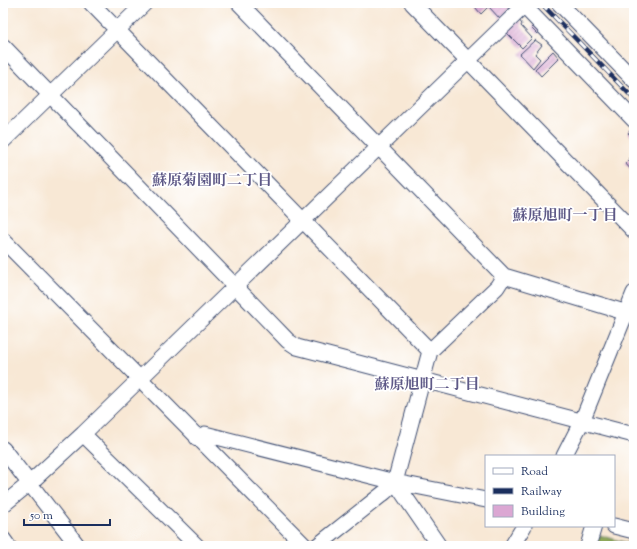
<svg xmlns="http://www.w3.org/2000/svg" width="637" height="549" viewBox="0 0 637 549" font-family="'Sorts Mill Goudy','Noto Serif JP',serif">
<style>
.forest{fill:url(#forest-firs);stroke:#556c5c}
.building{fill:url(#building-hatch)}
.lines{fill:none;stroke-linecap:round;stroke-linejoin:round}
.minor-casing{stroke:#3c4b70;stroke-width:17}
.minor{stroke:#fff;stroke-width:15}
.rail-casing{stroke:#1b2f5e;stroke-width:4.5}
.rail{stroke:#fff;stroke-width:3;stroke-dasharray:9;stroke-linecap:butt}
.labels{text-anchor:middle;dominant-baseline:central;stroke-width:3.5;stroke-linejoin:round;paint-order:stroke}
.neighbourhood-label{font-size:15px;font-weight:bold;fill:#5e5987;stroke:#fff}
</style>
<defs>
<pattern id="forest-firs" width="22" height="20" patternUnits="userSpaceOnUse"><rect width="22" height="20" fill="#8fa85a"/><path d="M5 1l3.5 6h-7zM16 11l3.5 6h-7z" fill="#74894e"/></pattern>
<pattern id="building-hatch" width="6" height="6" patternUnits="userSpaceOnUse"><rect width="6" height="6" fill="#dba7d3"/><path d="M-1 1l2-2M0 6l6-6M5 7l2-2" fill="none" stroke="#b188ae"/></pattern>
</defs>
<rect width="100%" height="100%" fill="#fff"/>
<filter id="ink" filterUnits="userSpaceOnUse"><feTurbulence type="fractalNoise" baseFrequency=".025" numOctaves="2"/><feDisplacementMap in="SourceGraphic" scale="8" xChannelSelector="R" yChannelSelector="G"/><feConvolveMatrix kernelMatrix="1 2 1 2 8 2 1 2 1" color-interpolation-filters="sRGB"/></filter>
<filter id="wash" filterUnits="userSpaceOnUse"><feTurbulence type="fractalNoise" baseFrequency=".012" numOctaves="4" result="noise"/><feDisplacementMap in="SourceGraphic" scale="16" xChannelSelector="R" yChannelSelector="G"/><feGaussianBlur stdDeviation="0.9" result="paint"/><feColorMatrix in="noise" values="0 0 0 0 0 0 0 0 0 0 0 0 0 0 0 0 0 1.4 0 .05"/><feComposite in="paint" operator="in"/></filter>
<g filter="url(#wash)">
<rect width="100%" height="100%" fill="#f8e8d5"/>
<path class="forest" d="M600 535 634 545V546H595Z"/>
<g id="blocks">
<path class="building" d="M479 3H492L481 14 475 7Z
M493 3H514L500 19 489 7Z
M519 20 522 24 521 26 532 38 522 48 506 32Z
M536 23 542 30 537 34 531 28Z
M535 40 542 45 535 54 540 59 533 68 520 54Z
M553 51 559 58 541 76 535 69Z
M634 126V139L628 133Z
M634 154V171L633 172 625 163Z"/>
</g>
</g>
<g filter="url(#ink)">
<use href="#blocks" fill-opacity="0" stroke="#3c4b70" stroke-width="1"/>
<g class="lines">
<g class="minor-casing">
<path id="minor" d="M91 3 430 351
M239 3 504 276 634 315
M412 3 634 231
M521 3 634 120
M559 3 634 80
M3 46 288 341 297 347 634 435
M3 141 145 3
M3 240 305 546
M83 434 197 546
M197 438 205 434 395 482 486 500
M3 449 78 546
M564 456 582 421 634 293
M395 482 439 546
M3 505 30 483 83 434 524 6
M614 526 634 531
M3 539 8 546
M317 546 385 492 395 482 430 351 497 287 504 276
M512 546 524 526
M588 546 594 526"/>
</g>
<use href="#minor" class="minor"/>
<g class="rail-casing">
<path id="rail" d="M541 3 634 99"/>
</g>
<use href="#rail" class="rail"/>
</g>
</g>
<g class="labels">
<g class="neighbourhood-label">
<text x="212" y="181">蘇原菊園町二丁目</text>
<text x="565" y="216">蘇原旭町一丁目</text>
<text x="427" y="385">蘇原旭町二丁目</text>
</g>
</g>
<rect width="637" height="549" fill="none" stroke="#fff" stroke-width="16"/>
<rect x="485" y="455" width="130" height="72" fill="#ffffff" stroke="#a4acbf"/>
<rect x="493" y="468" width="20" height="6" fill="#ffffff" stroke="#a4acbf"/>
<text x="521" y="475" font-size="12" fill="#1b2f5e">Road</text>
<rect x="493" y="488" width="20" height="6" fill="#1b2f5e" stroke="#a4acbf"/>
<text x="521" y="495" font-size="12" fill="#1b2f5e">Railway</text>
<rect x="493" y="505" width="20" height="12" fill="#dba7d3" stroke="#a4acbf"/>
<text x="521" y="515" font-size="12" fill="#1b2f5e">Building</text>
<path d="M24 519v6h86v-6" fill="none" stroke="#1b2f5e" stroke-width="2"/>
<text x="30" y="519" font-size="12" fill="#1b2f5e" stroke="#ffffff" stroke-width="3" paint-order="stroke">50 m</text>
</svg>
